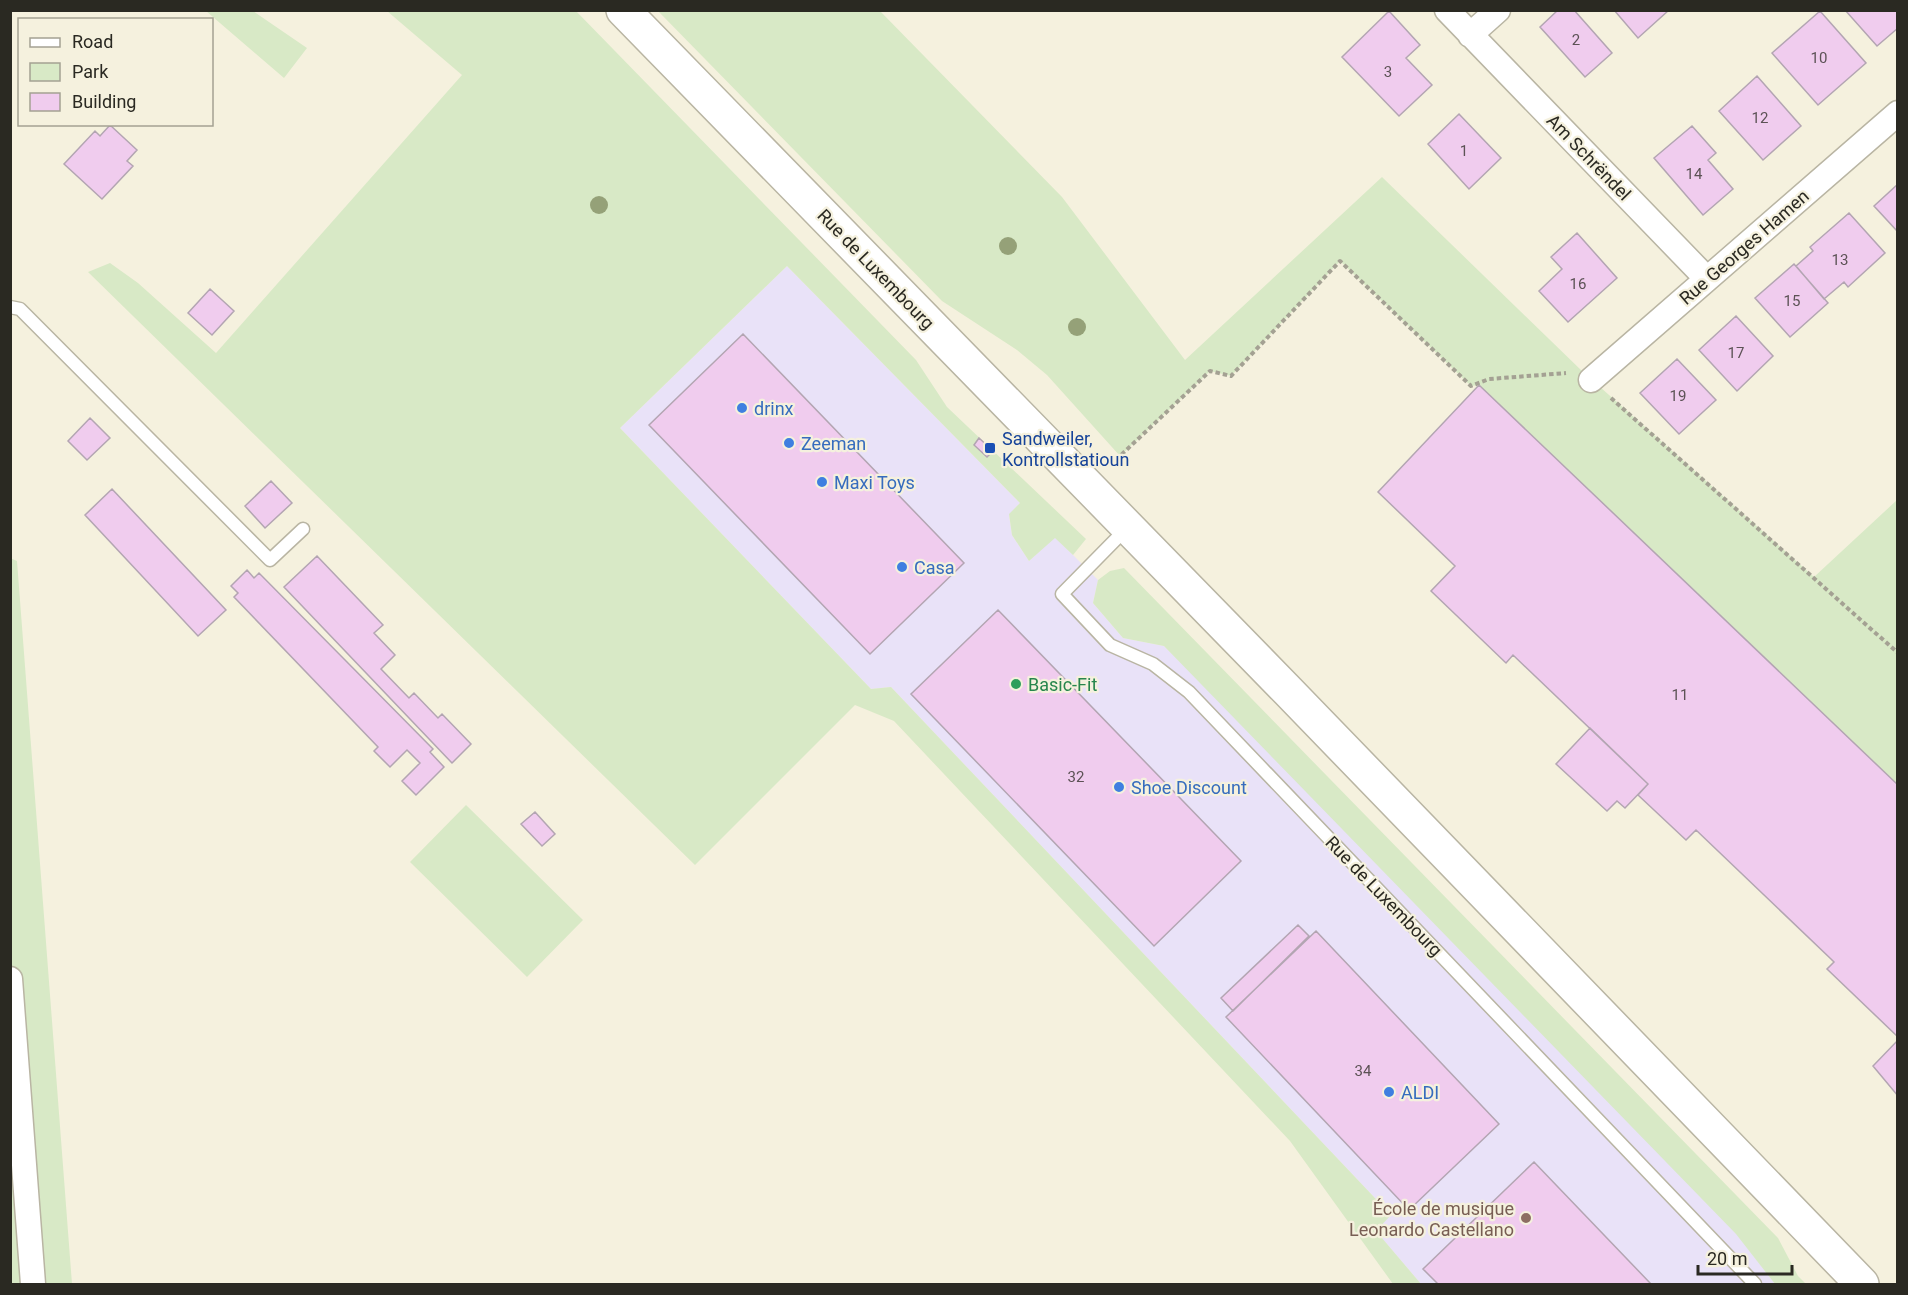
<svg xmlns="http://www.w3.org/2000/svg" width="1908" height="1295" viewBox="0 0 1908 1295" font-family="Roboto,sans-serif">
<style>
.commercial{fill:#e9e2f8}
.green{fill:#d8e9c6}
.building{fill:#f0ccee;stroke:#b3a5b2;stroke-width:1.5}
.lines{fill:none;stroke-linecap:round;stroke-linejoin:round}
.service-casing{stroke:#b9b5a3;stroke-width:15}
.minor-casing{stroke:#b9b5a3;stroke-width:27}
.secondary-casing{stroke:#b9b5a3;stroke-width:36}
.path{stroke:#a4a193;stroke-width:4;stroke-dasharray:4.5 3;stroke-linecap:butt}
.service{stroke:#fff;stroke-width:12}
.minor{stroke:#fff;stroke-width:24}
.secondary{stroke:#fff;stroke-width:33}
.tree{fill:#95a178}
.shop-dot{fill:#3f7fe0;stroke:#f5f1de;stroke-width:2}
.transit-dot{fill:#1a4fb4;stroke:#f5f1de;stroke-width:2}
.leisure-dot{fill:#2e9e5b;stroke:#f5f1de;stroke-width:2}
.education-dot{fill:#8d6e63;stroke:#f5f1de;stroke-width:2}
.labels{text-anchor:middle;dominant-baseline:central;stroke-width:4.5;stroke-linejoin:round;paint-order:stroke}
.number-label{font-size:15px;fill:#5c5255}
.street-label{font-size:18px;fill:#2a2922;stroke:#f5f1de}
.shop-label{font-size:18px;fill:#366cbe;stroke:#f5f1de;text-anchor:start}
.transit-label{font-size:18px;fill:#164399;stroke:#f5f1de;text-anchor:start}
.leisure-label{font-size:18px;fill:#27864d;stroke:#f5f1de;text-anchor:start}
.education-label{font-size:18px;fill:#785e54;stroke:#f5f1de;text-anchor:end}
</style>
<rect width="100%" height="100%" fill="#f5f1de"/>
<path class="commercial" d="M787 266 1020 503 1009 515 1012 535 1029 561 1055 537 1098 580 1093 603 1123 638 1164 646 1200 681 1737 1234 1775 1284H1421L1375 1230 1391 1215 891 687 871 689 620 428Z"/>
<path class="green" d="M206 11H253L307 48 284 78Z
M387 11H576L916 360 947 407 1086 539 1073 555 1055 538 1029 561 1012 535 1009 514 1020 503 787 266 620 428 871 689 891 687 1391 1215 1376 1231 1421 1284H1393L1290 1141 894 721 855 705 695 865 88 272 110 263 138 283 216 353 462 75Z
M658 11H880L1062 197 1185 360 1382 177 1582 371 1814 577 1897 500V785L1479 385 1471 386 1340 261 1231 376 1210 371 1120 456 1047 375 1017 350 942 301Z
M10 558 17 561 72 1284H11Z
M1124 568 1778 1238 1798 1276 1806 1284H1775L1736 1234 1164 646 1123 638 1093 603 1098 580 1110 571Z
M466 805 583 920 527 977 410 862Z"/>
<path class="building" d="M1558 10H1574L1612 53 1585 77 1540 27Z
M1614 10H1669L1638 38Z
M1845 10H1898V28L1877 46Z
M1389 11 1420 45 1406 58 1432 85 1399 116 1342 57Z
M1820 11 1866 63 1818 105 1772 53Z
M1757 76 1801 126 1763 160 1719 111Z
M1459 114 1501 158 1469 189 1428 144Z
M110 125 137 150 127 161 133 166 102 199 64 164 95 131 100 136Z
M1692 126 1716 153 1708 160 1733 189 1703 215 1654 158Z
M1898 184V232L1874 206Z
M1849 213 1885 253 1848 287 1844 282 1824 299 1796 266 1813 251 1810 247Z
M1577 233 1617 278 1568 322 1539 291 1562 269 1551 257Z
M1794 264 1828 303 1790 337 1755 298Z
M210 289 234 311 212 335 188 313Z
M1736 316 1773 356 1737 391 1699 350Z
M743 334 964 563 870 654 649 425Z
M1677 359 1716 400 1679 434 1640 393Z
M1479 385 1898 785V1037L1827 969 1834 962 1831 959 1696 830 1686 840 1638 795 1648 784 1513 655 1506 663 1431 591 1455 566 1378 492Z
M90 418 110 438 87 460 68 441Z
M979 438 993 451 987 457 974 445Z
M271 481 292 503 265 528 245 506Z
M112 489 226 610 198 636 85 515Z
M317 556 383 625 374 633 395 655 381 669 409 698 414 693 438 718 442 714 471 744 452 763 284 587Z
M247 570 254 578 259 573 433 749 430 752 444 767 416 795 402 781 420 763 407 750 390 767 374 751 378 747 234 597 238 593 231 586Z
M998 610 1241 861 1154 946 911 694Z
M1590 728 1648 784 1625 808 1617 801 1607 811 1556 764Z
M535 812 555 834 542 846 521 824Z
M1298 925 1309 936 1233 1011 1221 998Z
M1316 931 1499 1124 1409 1210 1226 1017Z
M1898 1040V1096L1873 1066Z
M1534 1162 1651 1284H1438L1423 1269Z"/>
<g class="lines">
<g class="service-casing">
<path id="service" d="M10 307 20 309 270 560 303 529
M1127 528 1062 594 1110 645 1153 664 1189 692 1755 1284"/>
</g>
<g class="minor-casing">
<path id="minor" d="M1447 10 1707 279
M1470 35 1498 10
M1591 380 1898 113
M10 979 33 1284"/>
</g>
<g class="secondary-casing">
<path id="secondary" d="M623 10 1288 691 1862 1284"/>
</g>
<path class="path" d="M1611 398 1898 653
M1109 463 1120 456 1210 371 1231 376 1340 261 1471 386 1489 379 1566 373"/>
<use href="#service" class="service"/>
<use href="#minor" class="minor"/>
<use href="#secondary" class="secondary"/>
</g>
<g class="tree">
<circle cx="599" cy="205" r="9"/>
<circle cx="1008" cy="246" r="9"/>
<circle cx="1077" cy="327" r="9"/>
</g>
<g class="shop-dot">
<circle cx="742" cy="408" r="6"/>
<circle cx="789" cy="443" r="6"/>
<circle cx="822" cy="482" r="6"/>
<circle cx="902" cy="567" r="6"/>
<circle cx="1119" cy="787" r="6"/>
<circle cx="1389" cy="1092" r="6"/>
</g>
<rect class="transit-dot" x="984" y="442" width="12" height="12" rx="3"/>
<circle class="leisure-dot" cx="1016" cy="684" r="6"/>
<circle class="education-dot" cx="1526" cy="1218" r="6"/>
<g class="labels">
<g class="number-label">
<text x="1576" y="40">2</text>
<text x="1819" y="58">10</text>
<text x="1388" y="72">3</text>
<text x="1760" y="118">12</text>
<text x="1464" y="151">1</text>
<text x="1694" y="174">14</text>
<text x="1840" y="260">13</text>
<text x="1578" y="284">16</text>
<text x="1792" y="301">15</text>
<text x="1736" y="353">17</text>
<text x="1678" y="396">19</text>
<text x="1680" y="695">11</text>
<text x="1076" y="777">32</text>
<text x="1363" y="1071">34</text>
</g>
<g class="street-label">
<text transform="translate(1589 157) rotate(46)">Am Schrëndel</text>
<text transform="translate(1744 247) rotate(-41)">Rue Georges Hamen</text>
<text transform="translate(876 269) rotate(46)">Rue de Luxembourg</text>
<text transform="translate(1384 896) rotate(46)">Rue de Luxembourg</text>
</g>
<g class="shop-label">
<text x="754" y="408">drinx</text>
<text x="801" y="443">Zeeman</text>
<text x="834" y="482">Maxi Toys</text>
<text x="914" y="567">Casa</text>
<text x="1131" y="787">Shoe Discount</text>
<text x="1401" y="1092">ALDI</text>
</g>
<g class="transit-label">
<text x="1002" y="438">Sandweiler,<tspan x="1002" dy="21">Kontrollstatioun</tspan></text>
</g>
<g class="leisure-label">
<text x="1028" y="684">Basic-Fit</text>
</g>
<g class="education-label">
<text x="1514" y="1208">École de musique<tspan x="1514" dy="21">Leonardo Castellano</tspan></text>
</g>
</g>
<rect width="1908" height="1295" fill="none" stroke="#2a2922" stroke-width="24"/>
<rect x="18" y="18" width="195" height="108" fill="#f5f1de" stroke="#a4a193" stroke-width="1.5"/>
<rect x="30" y="38" width="30" height="9" fill="#ffffff" stroke="#a4a193" stroke-width="1.5"/>
<text x="72" y="48" font-size="18" fill="#2a2922">Road</text>
<rect x="30" y="63" width="30" height="18" fill="#d8e9c6" stroke="#a4a193" stroke-width="1.5"/>
<text x="72" y="78" font-size="18" fill="#2a2922">Park</text>
<rect x="30" y="93" width="30" height="18" fill="#f0ccee" stroke="#a4a193" stroke-width="1.5"/>
<text x="72" y="108" font-size="18" fill="#2a2922">Building</text>
<path d="M1698 1265v9h94v-9" fill="none" stroke="#2a2922" stroke-width="3"/>
<text x="1707" y="1265" font-size="18" fill="#2a2922" stroke="#f5f1de" stroke-width="4.5" paint-order="stroke">20 m</text>
</svg>
